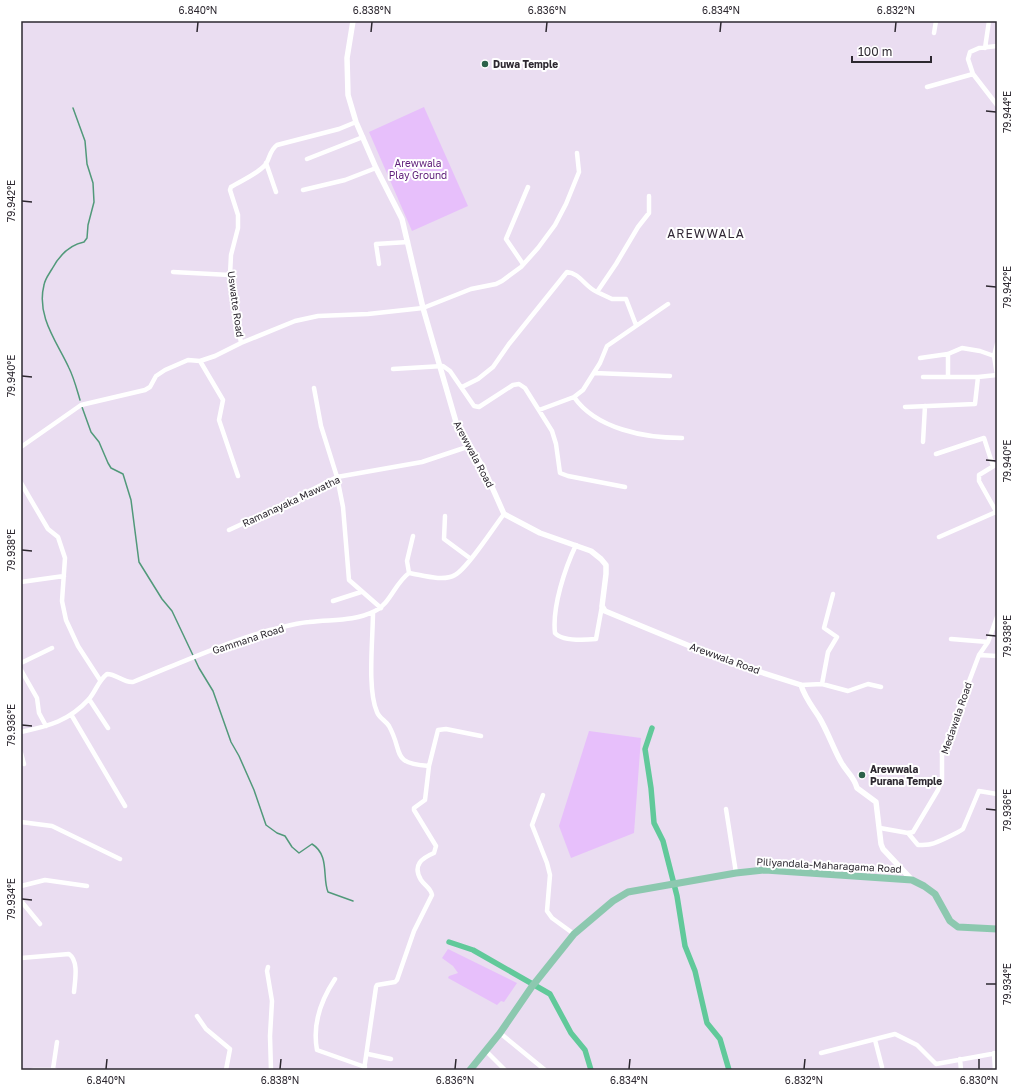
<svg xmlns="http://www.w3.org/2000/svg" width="1018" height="1091" viewBox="0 0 1018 1091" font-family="'Golos Text',sans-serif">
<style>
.green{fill:#e7bffb}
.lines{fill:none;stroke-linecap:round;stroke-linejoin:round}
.stream{stroke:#51997a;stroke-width:1.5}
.canal{stroke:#61c99a;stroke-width:5.5}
.minor{stroke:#fff;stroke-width:4.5}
.tertiary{stroke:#fff;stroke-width:5.5}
.primary{stroke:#8cc8af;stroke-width:7}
.ticks{fill:none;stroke:#2d2830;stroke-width:1.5}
.poi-dot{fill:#2b6249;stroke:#fff;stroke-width:1.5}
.labels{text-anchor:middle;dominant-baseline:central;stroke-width:4;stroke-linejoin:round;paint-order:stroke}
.poi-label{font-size:10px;font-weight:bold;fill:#2d2830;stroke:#fff;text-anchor:start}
.park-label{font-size:10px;fill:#60217b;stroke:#fff}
.street-label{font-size:10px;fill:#2d2830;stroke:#fff}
.quarter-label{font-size:12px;letter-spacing:1px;fill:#322837;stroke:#fff}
.neatline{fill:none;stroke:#2d2830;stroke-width:1.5}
.ticks-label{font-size:10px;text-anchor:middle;fill:#2d2830}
</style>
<rect width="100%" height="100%" fill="#eaddf1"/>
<path class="green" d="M424 107 468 206 412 231 369 132Z
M589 731 641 738 634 833 571 858 559 826Z
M448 949 517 983 504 1002 501 1001 497 1005 448 978 449 976 458 973 453 966 442 958Z"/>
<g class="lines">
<path class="stream" d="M73 108 85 141 87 164 93 183 94 202 88 225 87 238 84 242C69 245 59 256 52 269 49 274 45 279 44 285 36 316 57 342 69 368 74 378 77 390 80 400
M82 407 91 432 99 442 108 463 111 468 123 474 131 500 139 562 162 599 172 611 199 668 213 691 231 742 239 756 254 790 266 825 277 833 285 836 292 847 299 853 312 844C330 855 322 878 328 892L353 901"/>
<path class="canal" d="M652 728 645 749 651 788 654 823 663 841 677 896 685 946 695 971 707 1023 720 1039 729 1070
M449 942 473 950 550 994 571 1033 585 1050 591 1070"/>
<path class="minor" d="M934 33 936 21
M985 48 989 21
M973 74 968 59 970 52 979 48 997 46
M927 87 973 74 997 105
M307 159 363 137
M266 163 276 192
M303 190 345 180 376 168
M379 264 376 244 408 242
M523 264 506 239 528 187
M173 272 230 275
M597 292 612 299H626L636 325
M241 343 295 321 318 316 368 314 423 308 471 289 496 284 502 281 521 267 538 248 555 225 566 204 579 172 577 153
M994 356 997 344
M920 358 948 354 962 348 980 351 994 356 997 375
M200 361 223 400 219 420 238 476
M393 369 443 366 450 371 474 406 479 407 513 385 519 384 525 388 552 431 556 444 560 473 568 476 625 487
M594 373 670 376
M923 377H978
M948 377V354
M462 387 478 379 493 367 509 344 567 272C580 273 585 287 597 292L616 264 638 227 649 213V196
M314 388 321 426 337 477 343 507 349 580 381 608
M574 397C596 429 645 438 682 438
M905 407 975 404 978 377 997 375
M539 410 574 397 583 390 600 363 607 346 668 304
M923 442 925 406
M21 447 81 405 145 390 150 387 156 376 165 370 188 360 200 361 215 356 241 343 230 275 231 255 238 228V215L230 190 231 187C242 180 258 174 266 164 270 157 270 150 277 145L339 129 356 122
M936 454 984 438 993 466
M997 464 979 475V481L997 513
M21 483 48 529 58 537 65 558 62 601 66 620 78 646 100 680
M445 516 444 539 471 559
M229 530 270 511 337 477 422 462 470 446
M939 537 996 512
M576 545C565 568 552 607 555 633 562 641 585 640 596 639L602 606
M409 573 407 561 413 536
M21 582 64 576
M333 601 361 592
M373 612C373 638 367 690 377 712 379 718 386 721 389 726 404 753 390 763 429 766
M951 639 988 642
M979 655 997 656
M21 663 52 648
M21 670 37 698 39 713 46 726
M822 684 828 652 837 637 824 628 833 594
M801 685 822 684 848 691 868 684 881 687
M89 699 108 728
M72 716 125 806
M21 732C49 726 69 721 89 699 96 691 98 681 107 674 117 674 123 683 133 682 178 664 224 643 270 630 283 627 296 623 309 622 332 619 353 622 375 611 390 604 395 583 409 573 422 575 443 582 455 575 467 569 494 527 504 514
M21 753 24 764
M543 795 532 825 547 863 550 875 547 911 552 918 574 934
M726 809 736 873
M21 822 52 826 120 859
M880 828 908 833 913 832 938 790 942 780V753L979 655 988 642 997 617
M908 833 918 845C922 845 927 845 931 844 937 843 959 832 963 829L979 791 997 794
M21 886 45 880 87 886
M21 901 40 924
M21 958 69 954C79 961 75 980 74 992
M268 967 267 971 272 1001 270 1036 271 1070
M335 979C321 1000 312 1023 317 1050L365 1067
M197 1016 206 1029 230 1049 226 1070
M500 1033 545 1070
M875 1040 882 1067
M486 1051 505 1070
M821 1053 895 1034 917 1045 936 1064 997 1053
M994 1053 995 1070
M368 1054 391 1059
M960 1059 961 1070
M53 1069 57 1042
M33 1070H55
M364 1070 376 987 377 985 395 982 397 980 414 931 432 895C431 888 425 886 421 880 412 865 422 858 434 853L436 846 414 810V808L425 800 429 766 438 730 446 729 481 736"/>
<path class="tertiary" d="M353 21 347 58 348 95 356 122 376 168 402 219 423 308 456 422 484 469 504 514 540 533 591 551 601 559 606 565V574L602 606 605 611 726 661 801 685C805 698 812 706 819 717 828 732 833 748 841 762 847 773 854 776 857 788L876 802 881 844 883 849 912 880"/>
<path class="primary" d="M534 984 574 934 613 901 628 892 736 873 765 870 912 880 924 886 935 894 950 921 958 927 997 929
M470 1070 500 1033 533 985"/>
</g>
<path class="ticks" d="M197 32 198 22M371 32 372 22M546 32 547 22M720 32 721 22M895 32 896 22M986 111 996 112M22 201 32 202M986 286 996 287M22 376 32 377M986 460 996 461M22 550 32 551M986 635 996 636M22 725 32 726M986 809 996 810M22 899 32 900M986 984H996M106 1069 107 1059M280 1069 281 1059M455 1069 456 1059M629 1069 630 1059M804 1069 805 1059M979 1069V1059"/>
<g class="poi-dot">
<circle cx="485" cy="64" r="4"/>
<circle cx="862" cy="775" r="4"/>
</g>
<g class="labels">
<g class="poi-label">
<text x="493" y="64">Duwa Temple</text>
<text x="870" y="769">Arewwala<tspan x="870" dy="12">Purana Temple</tspan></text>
</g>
<g class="park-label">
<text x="418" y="163">Arewwala<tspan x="418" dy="12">Play Ground</tspan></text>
</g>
<g class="street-label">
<text transform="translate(236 304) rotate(82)">Uswatte Road</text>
<text transform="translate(474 454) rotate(62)">Arewwala Road</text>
<text transform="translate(291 501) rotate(-25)">Ramanayaka Mawatha</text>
<text transform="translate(248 639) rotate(-18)">Gammana Road</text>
<text transform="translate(725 658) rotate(20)">Arewwala Road</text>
<text transform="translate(956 718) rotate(-71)">Medawala Road</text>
<text transform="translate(829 865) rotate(3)">Piliyandala-Maharagama Road</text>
</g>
<g class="quarter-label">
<text x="706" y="233">AREWWALA</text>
</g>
</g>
<rect width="1018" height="1091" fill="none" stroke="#ffffff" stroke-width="44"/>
<path d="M852 56v6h79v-6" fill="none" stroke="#2d2830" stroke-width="2"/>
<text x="858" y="56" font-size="12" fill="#2d2830" stroke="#ffffff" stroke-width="3" paint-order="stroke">100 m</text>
<rect x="22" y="22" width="974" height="1047" class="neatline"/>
<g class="ticks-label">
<text x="198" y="14">6.840°N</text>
<text x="372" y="14">6.838°N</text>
<text x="547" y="14">6.836°N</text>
<text x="721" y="14">6.834°N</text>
<text x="896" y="14">6.832°N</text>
<text transform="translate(1007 112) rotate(-90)" y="4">79.944°E</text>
<text transform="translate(11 201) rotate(-90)" y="4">79.942°E</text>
<text transform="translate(1007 287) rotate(-90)" y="4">79.942°E</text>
<text transform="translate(11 376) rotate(-90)" y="4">79.940°E</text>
<text transform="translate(1007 461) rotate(-90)" y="4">79.940°E</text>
<text transform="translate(11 550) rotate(-90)" y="4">79.938°E</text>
<text transform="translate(1007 636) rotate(-90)" y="4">79.938°E</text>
<text transform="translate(11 725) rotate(-90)" y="4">79.936°E</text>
<text transform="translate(1007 810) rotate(-90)" y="4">79.936°E</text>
<text transform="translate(11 899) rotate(-90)" y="4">79.934°E</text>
<text transform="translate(1007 984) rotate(-90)" y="4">79.934°E</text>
<text x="106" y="1084">6.840°N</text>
<text x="280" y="1084">6.838°N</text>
<text x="455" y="1084">6.836°N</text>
<text x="629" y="1084">6.834°N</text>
<text x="804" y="1084">6.832°N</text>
<text x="979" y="1084">6.830°N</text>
</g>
</svg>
